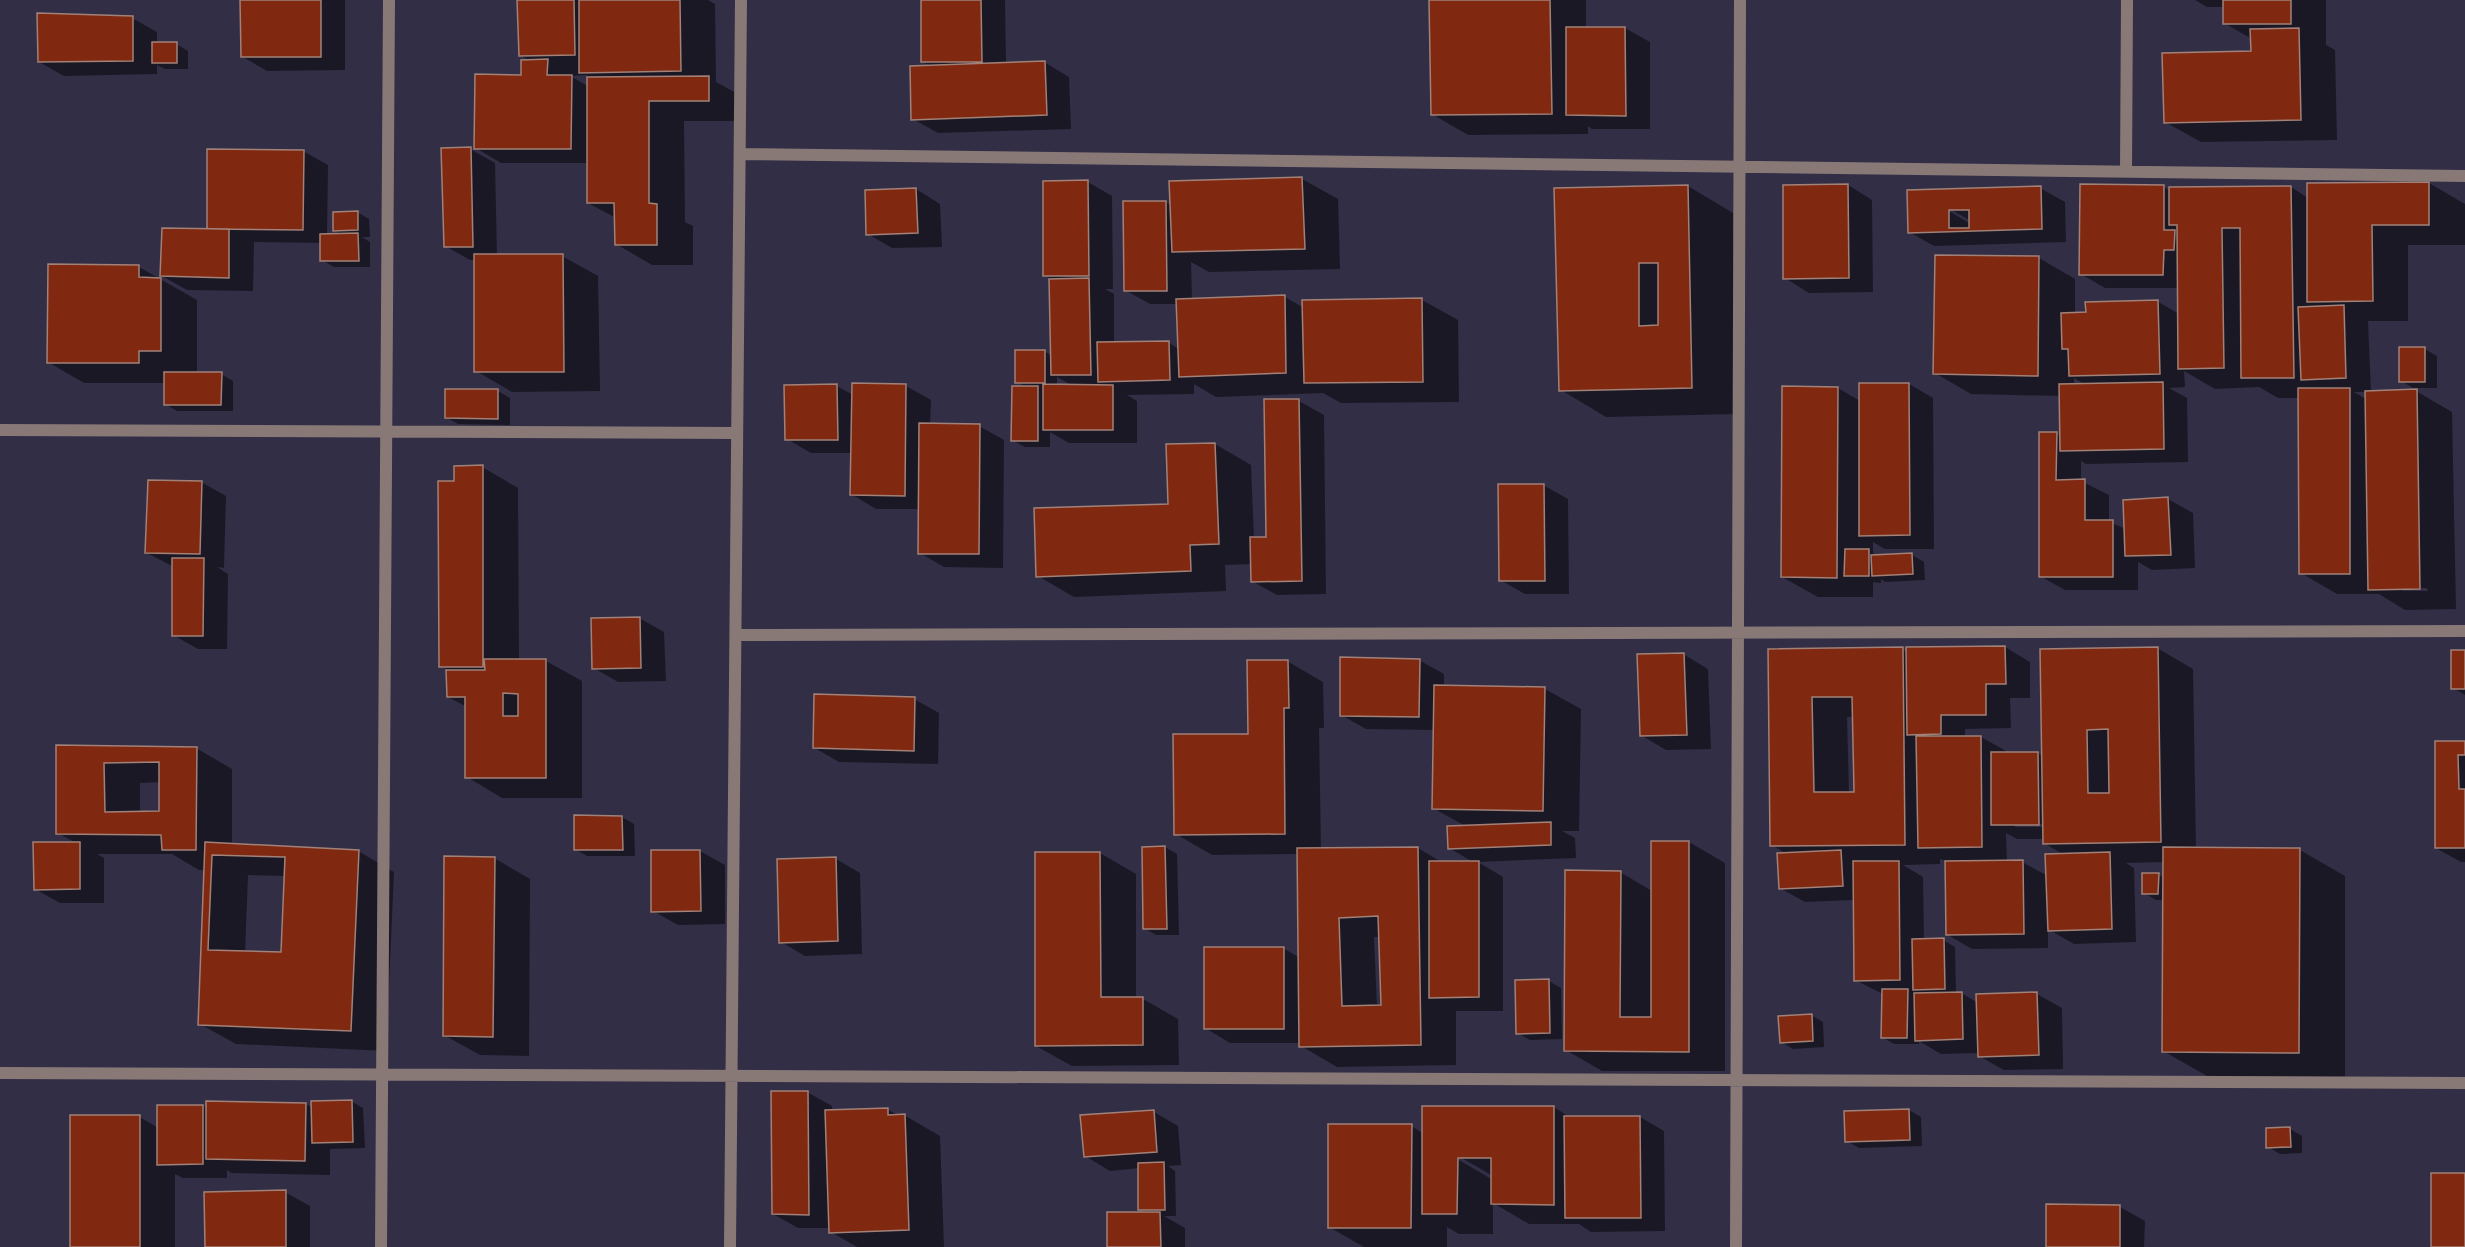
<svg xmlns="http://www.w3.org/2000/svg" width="2465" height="1247" viewBox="0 0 2465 1247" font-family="'Public Sans',sans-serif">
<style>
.shadow{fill:#0007;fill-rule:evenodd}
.building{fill:#812910;stroke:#a18178;stroke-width:1.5;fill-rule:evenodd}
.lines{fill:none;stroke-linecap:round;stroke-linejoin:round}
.minor{stroke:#887977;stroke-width:12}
</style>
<rect width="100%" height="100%" fill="#312e46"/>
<path class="shadow" d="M242 0H345V70L267 71 243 57Z
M519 0H708L715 4 716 82 745 98V121H684L685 222 693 226V265H652L616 244V218L588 203V163H501L476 148 530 61 520 55ZM587 75 588 86 570 76Z
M923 0H1005L1006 64 1044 62 1069 77 1071 129 938 133 913 119 931 66 922 62Z
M1431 0H1586V28H1625L1650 42V129H1592L1588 126V134L1468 135 1432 114Z
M2195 0H2326V45L2335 50 2337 140 2201 142 2165 122 2252 52V39L2224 23V7H2207Z
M132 18 157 32V44H176L188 51V69H165L157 65V74L64 76 39 62Z
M470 149 495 163 497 256H562L598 276 600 391 512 392 476 371 475 260H470L445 246Z
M303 151 328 165 327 235H342L334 230 357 212 369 219 370 237H362L370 242V267H334L322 260V243L254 242 253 291 187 290 162 276 208 230Z
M1302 179 1338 199 1340 269 1209 272 1191 262 1192 300 1285 297 1304 308 1422 300 1458 320 1459 402 1341 403 1323 393 1216 397 1194 384V394L1127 395 1137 401V443H1069L1050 432V447H1025L1012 440 1026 387 1017 382 1044 351 1052 356 1051 279 1044 275 1088 182 1112 196 1113 289H1105L1114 294V344L1169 343 1179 349 1177 304H1150L1125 290 1166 202 1172 206ZM1057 377 1073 386H1057Z
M2429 183 2465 204V245H2408V321H2368L2371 392 2416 391 2452 412 2456 609 2405 610 2379 594H2337L2301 573 2299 398H2278L2259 387 2215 389 2184 371 2185 387 2169 388 2187 398 2188 462 2086 464 2081 461V481L2109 495V522L2126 529 2168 499 2193 513 2195 568 2152 570 2138 562V590H2065L2040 576 2057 434 2061 436V396L1971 394 1935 373 1936 257 2039 258 2075 279V314L2157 301 2179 314V288H2105L2081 274 2082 186 2164 187 2170 191 2291 187 2308 198ZM2074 378 2086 385H2074ZM2354 392H2366V399ZM2403 588H2427L2428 591H2403Z
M1848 185 1872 200 1873 292 1809 293 1785 278Z
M1688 186 1733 213 1737 414 1606 417 1561 390 1556 189Z
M2040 188 2065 202 2066 242 1934 246 1909 232 1908 192ZM1943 205 1971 221V224L1942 207Z
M916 189 940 204 942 247 892 248 868 234Z
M49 266 139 267 197 300V374H221L233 381V411H177L165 404V383H84L48 362Z
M2425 349 2437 356V388H2413L2401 381Z
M1909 384 1933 398 1934 549H1885L1873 542V553L1878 556 1912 555 1924 562 1925 580 1885 582 1881 579V583L1873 582V597H1818L1782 577 1838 388 1860 401Z
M853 385 906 386 931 400 930 425 979 426 1004 440 1003 568 944 567 920 553V509H876L851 494 852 453H811L787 439 837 386 853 395Z
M447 390 498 391 510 398V425L458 424 446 417Z
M1299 401 1324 415 1326 594 1277 595 1252 581V564L1225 565 1226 591 1074 597 1038 576 1170 505 1168 446 1215 444 1251 465 1254 539 1267 538Z
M482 467 518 488 519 661H546L582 681V798H502L467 777V707L448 697V670L441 666 455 483Z
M201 482 226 496 224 568 217 567 228 574 227 649H198L173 635 174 567 147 553Z
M1543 485 1568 499 1569 594H1525L1500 580Z
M639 618 664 632 666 681 618 682 594 668Z
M2005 647 2030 662V698H2010L2011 728 1965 729V737H1981L2006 751V753H2038L2043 756 2157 648 2193 669 2196 849 2300 850 2345 876V1078L2209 1077 2163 1051 2164 900H2156L2144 893 2158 874 2164 878V862L2126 863 2134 868 2136 942 2074 944 2048 929V948L1972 949 1948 935 1947 861 1940 859V864L1903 865 1923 877 1924 941 1943 940 1955 947 1956 993H1961L1978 1003 2037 994 2062 1008 2063 1069 2004 1070 1979 1056V1053L1941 1054 1919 1041V1044H1894L1882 1037 1883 994 1855 980 1854 900 1805 902 1780 888 1787 854 1772 845 1770 650 1902 649 1907 652ZM1847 717H1854L1855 793H1849ZM2015 824H2046V827H2015ZM2006 833 2017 839H2044V843L2064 855 2048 876 2022 862H2007Z
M2465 651V695L2453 688Z
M1683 654 1708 669 1711 749 1666 750 1641 735Z
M1419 660 1444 674V687L1545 689 1581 709 1579 831H1562L1575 838 1576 858 1478 862 1503 877V1011H1456V1065L1337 1067 1301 1046V1043H1230L1205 1028 1283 948 1300 958 1298 854 1212 855 1176 834 1249 735 1287 661 1323 682 1324 728H1319L1321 850 1418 848 1443 863 1473 862 1449 848 1467 827 1433 808 1435 730 1366 729 1341 715ZM1374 937H1380L1383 1006 1377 1007Z
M914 699 939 713 938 764 839 762 815 748Z
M2436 743H2465V862H2461L2436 848Z
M58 747 196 748 232 769V845L358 851 394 872 386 1051 236 1044 200 1024 206 870H199L172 854H97L104 858V903H60L35 889 76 843 58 833ZM161 782V813H140V783ZM248 875 286 876 282 954 245 953Z
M622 817 634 824 635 856H587L575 849Z
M1653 842H1689L1725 863V1071H1602L1566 1050 1620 872 1652 891Z
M1165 847 1177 854 1179 935H1156L1144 928 1143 848Z
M652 851H700L725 865V924L678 925 653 911Z
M1100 853 1136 874V999H1143L1178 1019 1179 1065 1072 1066 1036 1046Z
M494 858 530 879 529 1056 480 1055 444 1035Z
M836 859 860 873 862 954 805 956 781 942Z
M1549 981 1561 988 1562 1039 1530 1040 1517 1033Z
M1811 1015 1823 1022 1824 1047 1793 1049 1781 1042Z
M807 1092 832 1106V1111L887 1109 899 1116 904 1115 940 1136 944 1247H857L831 1232V1228H798L773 1214Z
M351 1101 363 1108 365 1148 330 1149V1175L232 1173 227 1170V1178H183L175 1174V1247H72L140 1117 158 1128 203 1106 208 1109 306 1104 313 1108Z
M1554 1107 1571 1118 1640 1117 1664 1131 1665 1231 1591 1232 1579 1224H1529L1493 1203V1234H1459L1447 1227V1247H1364L1329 1227 1411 1126 1423 1133ZM1453 1153 1493 1176V1180L1452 1156Z
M1909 1110 1921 1117 1922 1146 1859 1148 1847 1141Z
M1154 1112 1178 1126 1181 1165 1168 1166 1175 1171 1176 1216H1164L1185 1228V1247H1108L1147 1213 1140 1209V1168L1110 1171 1085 1156Z
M2290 1129 2302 1136V1153L2280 1154 2268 1147Z
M285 1192 310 1206V1247H206Z
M2120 1207 2145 1221 2144 1247H2047Z"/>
<path class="building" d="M240 0H321V57H241Z
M517 0H574L575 55 519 56Z
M579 0H680L681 71 579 73Z
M921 0H981L982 62H921Z
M1429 0H1550L1552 114 1431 115Z
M2223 0H2291V24H2223Z
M37 13 133 16V61L38 62Z
M1566 27H1625L1626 116 1566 115Z
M2299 28 2301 120 2164 123 2162 53 2251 51 2250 29Z
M152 42H177V63H152Z
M548 59 547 75H572L571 149H474L475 74 521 75V60Z
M1045 61 1047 115 911 120 910 66Z
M709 76V101H649V203L657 204V245H615L614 203H587V77Z
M471 147 473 247H444L441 148Z
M207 149 304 150 303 230 207 229Z
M1302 177 1305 249 1172 252 1169 181Z
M1088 180 1089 276H1043V181Z
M2429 182V225H2372L2373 301 2307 302V183Z
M1848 184 1849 278 1783 279V185Z
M2080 184 2164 185V230H2175L2174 250H2164L2163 275H2079Z
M1688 185 1692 388 1559 391 1554 188ZM1639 263H1658V325L1639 326Z
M2041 186 2042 229 1908 233 1907 190ZM1949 210H1969V228H1949Z
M2291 186 2294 378H2241L2240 228H2222L2224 368 2178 369 2177 225H2169V187Z
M916 188 918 233 866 235 865 190Z
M1123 201H1166L1167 291H1124Z
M358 211V230L333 231V212Z
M162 228 229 229V278L160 276Z
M358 233 359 261H320V234Z
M474 254H563L564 372H474Z
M1935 255 2039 256 2038 376 1933 374Z
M48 264 139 265V277L161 278V351H139V363H47Z
M1089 278 1091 375H1051L1049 279Z
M1285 295 1286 373 1179 377 1176 299Z
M1422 298 1423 382 1304 383 1302 300Z
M2158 300 2160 374 2069 376 2068 349H2062L2061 313 2086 312 2085 302Z
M2344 305 2346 378 2301 380 2298 307Z
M1169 341 1170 380 1098 382 1097 342Z
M2399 347H2425V382H2399Z
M1015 350H1045V383H1015Z
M164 372H222L221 405H164Z
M2163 382 2164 449 2060 451 2059 384Z
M852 383 906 384 905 496 850 495Z
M1859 383H1909L1910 535 1859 536Z
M837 384 838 440H785L784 385Z
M1043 384 1113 385V430H1043Z
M1012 386H1038V441H1011Z
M1782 386 1838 387 1837 578 1781 577Z
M2298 388H2350V574H2299Z
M445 389H498V419L445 418Z
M2417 389 2420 589 2368 590 2365 391Z
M1264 399H1299L1302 581 1251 582 1250 537H1266Z
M919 423 980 424 979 554H918Z
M2039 432H2057L2056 480 2085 479V520H2113V577H2039Z
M1215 443 1219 544 1190 545 1191 571 1036 577 1034 508 1168 504 1166 444Z
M483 465V667H439L438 481H454V466Z
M148 480 202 481 200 554 145 553Z
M1498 484H1544L1545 581H1499Z
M2168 497 2171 555 2125 556 2123 500Z
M1845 549H1869V576H1844Z
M1912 553 1913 574 1872 576 1871 555Z
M172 558H204L203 636H172Z
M640 617 641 668 592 669 591 618Z
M2005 646 2006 684H1986V715H1941V734L1907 735 1906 647Z
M1903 647 1905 845 1770 846 1768 649ZM1812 697H1852L1854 792H1814Z
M2158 647 2161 842 2043 844 2040 649ZM2108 729 2109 793H2088L2087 730Z
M2451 650H2465V689H2451Z
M1684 653 1687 735 1640 736 1637 654Z
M1340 657 1420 659 1419 717 1340 716Z
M484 659H546V778H465V697H447L446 670H485ZM503 693 518 694V716H503Z
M1247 660H1288L1289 708H1284L1285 834 1174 835 1173 734H1248Z
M1434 685 1545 687 1543 811 1432 809Z
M814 694 915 697 914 751 813 748Z
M1916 736H1981L1982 847 1918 848Z
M2435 741H2465V755H2458L2459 789H2465V848H2435Z
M56 745 197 747 196 850H162L161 835 56 834ZM159 762V811L105 812 104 763Z
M1991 752H2038L2039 825H1991Z
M574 815 622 816 623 850H574Z
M1551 822V845L1448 849 1447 826Z
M1651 841H1689V1052L1564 1051 1565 870 1621 871 1620 1017H1651Z
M33 842H80V889L34 890Z
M205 842 359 850 351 1031 198 1025ZM212 855 285 857 281 952 208 950Z
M1165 846 1167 929H1143L1142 847Z
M1418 847 1421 1045 1299 1047 1297 848ZM1378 916 1381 1005 1342 1006 1339 918Z
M2163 847 2300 848 2299 1053 2162 1052Z
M651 850H700L701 911 651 912Z
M1841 850 1843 886 1779 889 1777 853Z
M1035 852H1100L1101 997H1143V1045L1035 1046Z
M2110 852 2112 929 2048 931 2045 854Z
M444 856 495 857 493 1037 443 1036Z
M836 857 838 941 779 943 777 859Z
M2023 860 2024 934 1946 935 1945 861Z
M1429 861H1479V997L1429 998Z
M1853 861H1899L1900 980 1854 981Z
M2142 873H2159L2158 894H2142Z
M1944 938 1945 989 1913 990 1912 939Z
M1204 947H1284V1029H1204Z
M1549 979 1550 1033 1516 1034 1515 980Z
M1882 989H1908L1907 1038H1881Z
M1962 992 1963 1039 1915 1041 1914 993Z
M2037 992 2039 1055 1978 1057 1976 994Z
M1812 1014 1813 1041 1780 1043 1778 1016Z
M771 1091H808L809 1215 772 1214Z
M352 1100 353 1142 312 1143 311 1101Z
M206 1101 306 1103 305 1161 206 1159Z
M157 1105H203V1164L157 1165Z
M1422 1106H1554V1205L1491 1204V1158H1458L1457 1214H1422Z
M888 1108V1115L905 1114 909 1230 829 1233 825 1110Z
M1909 1109 1910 1140 1845 1142 1844 1111Z
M1154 1110 1157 1152 1084 1157 1080 1115Z
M70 1115H140V1247H70Z
M1564 1116H1640L1641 1218H1565Z
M1328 1124H1412L1411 1228H1328Z
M2290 1127 2291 1147 2266 1148V1128Z
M1164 1162 1165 1210H1138V1163Z
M2431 1173H2465V1247H2431Z
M286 1190V1247H205L204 1192Z
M2046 1204 2120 1205V1247H2046Z
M1107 1212H1160L1161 1247H1107Z"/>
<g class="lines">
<path class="minor" d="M740 154 2465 176
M2126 171 2127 0
M0 430 737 433
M736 635 2465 631
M0 1073 2465 1083
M381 1247 389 0
M730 1247 741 0
M1736 1247 1740 0"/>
</g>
</svg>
